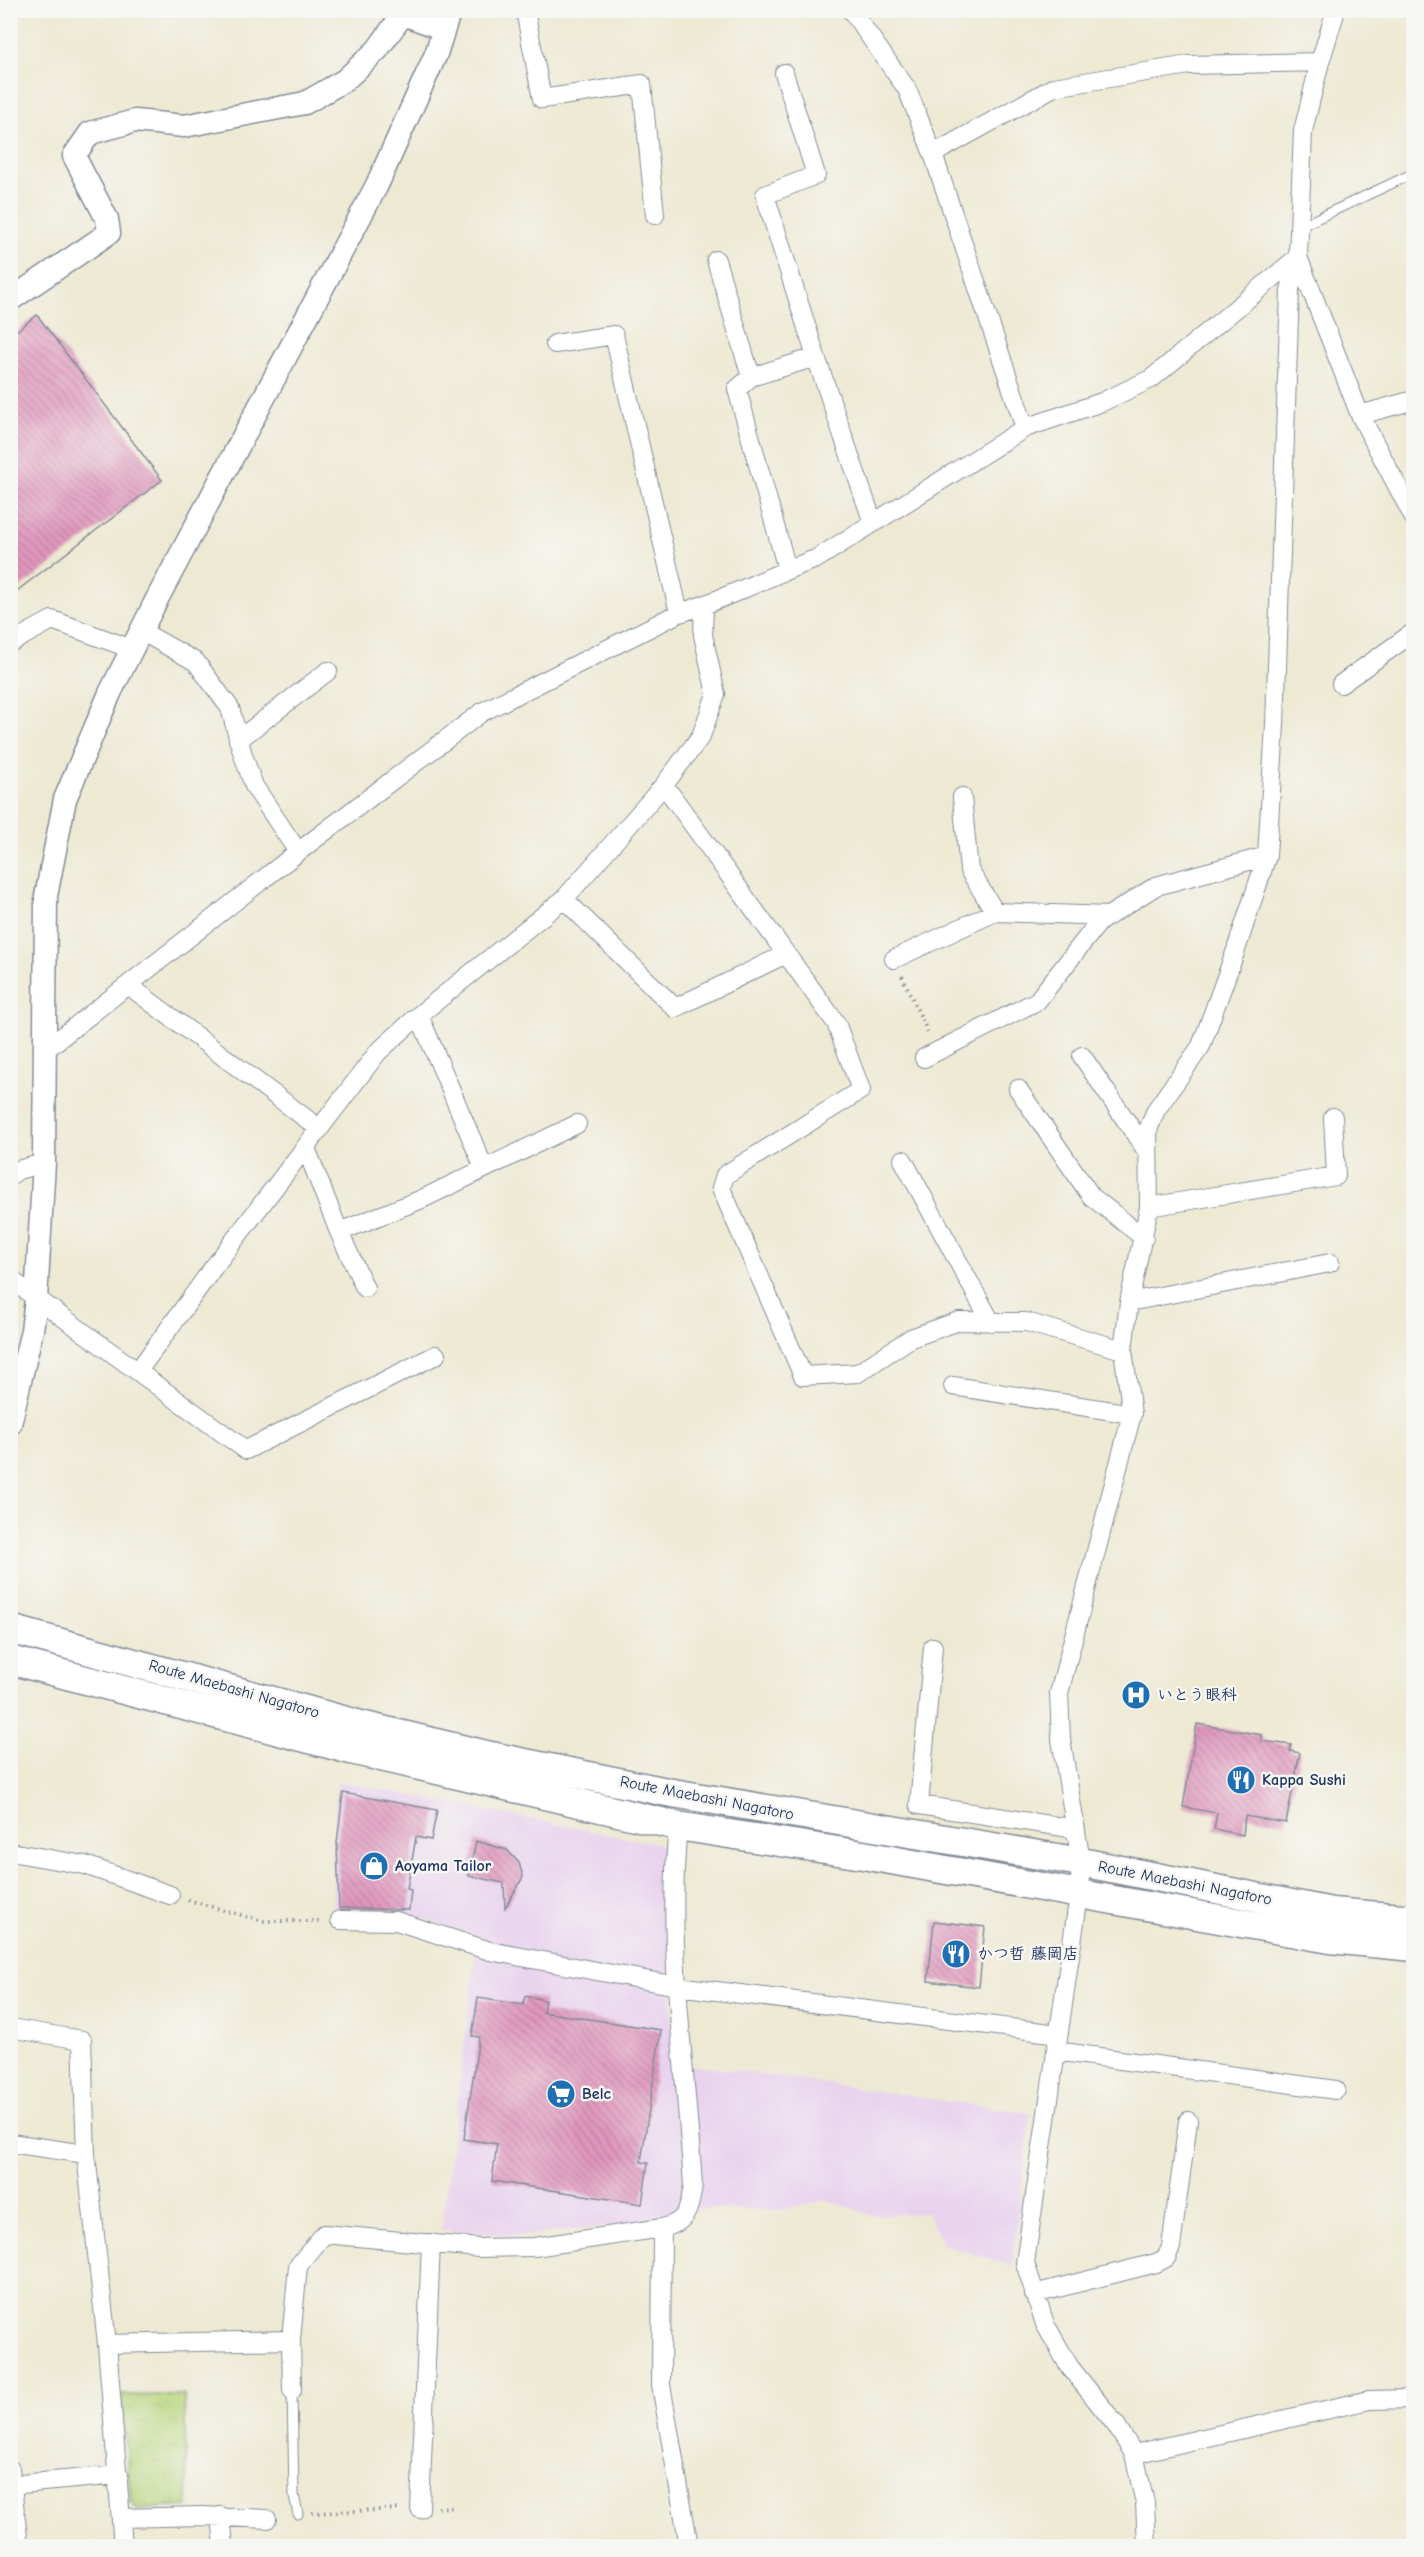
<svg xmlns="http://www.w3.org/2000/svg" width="1424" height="2557" viewBox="0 0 1424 2557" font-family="'Comic Neue','Klee One',sans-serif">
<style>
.built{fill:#e8d2ee}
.park{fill:url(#park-crowns);stroke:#6a826c;stroke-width:1.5}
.building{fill:url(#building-back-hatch)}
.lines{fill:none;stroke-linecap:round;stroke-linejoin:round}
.service-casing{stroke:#848c98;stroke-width:11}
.minor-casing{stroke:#848c98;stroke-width:20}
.tertiary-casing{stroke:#848c98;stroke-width:25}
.primary-casing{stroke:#848c98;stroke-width:31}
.path{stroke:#848c98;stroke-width:4;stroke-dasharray:1.5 4.5;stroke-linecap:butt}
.service{stroke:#fff;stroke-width:9}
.minor{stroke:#fff;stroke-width:18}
.tertiary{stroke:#fff;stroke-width:22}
.primary{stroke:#fff;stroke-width:28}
.labels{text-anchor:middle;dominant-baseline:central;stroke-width:5;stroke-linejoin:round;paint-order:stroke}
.street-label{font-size:16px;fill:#1b2f5e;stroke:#f6f6f2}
.poi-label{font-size:16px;font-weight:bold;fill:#1b2f5e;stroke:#f6f6f2;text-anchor:start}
</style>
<defs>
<pattern id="park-crowns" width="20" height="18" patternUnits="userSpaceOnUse" patternTransform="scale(1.5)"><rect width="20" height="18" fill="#b8d47a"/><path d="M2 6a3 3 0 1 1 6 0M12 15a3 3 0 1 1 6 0" fill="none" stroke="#9eb66c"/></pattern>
<pattern id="building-back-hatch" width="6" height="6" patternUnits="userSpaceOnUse" patternTransform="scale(1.5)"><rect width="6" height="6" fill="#e198bd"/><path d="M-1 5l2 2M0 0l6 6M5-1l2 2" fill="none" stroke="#b67c9d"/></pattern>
</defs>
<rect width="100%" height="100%" fill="#f6f6f2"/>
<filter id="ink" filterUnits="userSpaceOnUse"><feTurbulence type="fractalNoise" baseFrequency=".0167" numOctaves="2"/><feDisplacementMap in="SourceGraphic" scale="12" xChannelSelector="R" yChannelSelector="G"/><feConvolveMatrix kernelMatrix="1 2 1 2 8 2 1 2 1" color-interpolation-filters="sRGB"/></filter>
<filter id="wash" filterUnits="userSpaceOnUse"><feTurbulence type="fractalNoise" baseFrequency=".008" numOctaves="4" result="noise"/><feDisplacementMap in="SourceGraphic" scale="24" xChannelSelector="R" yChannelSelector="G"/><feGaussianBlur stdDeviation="1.35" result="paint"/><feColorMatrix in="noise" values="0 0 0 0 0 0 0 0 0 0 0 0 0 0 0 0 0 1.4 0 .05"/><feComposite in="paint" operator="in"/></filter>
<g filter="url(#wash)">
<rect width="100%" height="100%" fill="#eee9d3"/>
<path class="built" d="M338 1781 667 1846 673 2062 1031 2113 1012 2266 942 2244 928 2213 870 2215 827 2200 780 2210 679 2208 666 2216 641 2223 521 2236 441 2230 478 1937 410 1914 333 1913V1846Z"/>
<path class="park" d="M122 2395H184L188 2506 138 2509 131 2504Z"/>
<g id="blocks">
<path class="building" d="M37 315 162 480 10 596V336Z
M1197 1724 1262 1735V1741L1291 1745 1290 1751 1300 1753 1286 1823 1245 1816 1243 1835 1214 1829 1217 1813 1183 1807Z
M343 1793 437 1810 431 1840 416 1837 407 1889 411 1890 409 1910 339 1908 337 1843Z
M476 1841 507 1850 519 1863 523 1877 505 1908 504 1883 469 1876Z
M934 1921 985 1927 979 1987 928 1981Z
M525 1996 545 2000 543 2012 661 2030 641 2162 648 2163 642 2204 492 2181 497 2144 464 2139 479 2037 472 2036 478 1998 523 2005Z"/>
</g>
</g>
<g filter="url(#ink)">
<use href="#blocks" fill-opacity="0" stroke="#848c98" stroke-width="1.5"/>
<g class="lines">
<g class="service-casing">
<path id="service" d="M1299 227 1414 173
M292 2390 294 2495 298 2514"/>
</g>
<g class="minor-casing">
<path id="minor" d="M525 10 542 99 642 84 655 215
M851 10 907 89 933 154 1025 428
M784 73 816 175 765 195 816 357 873 523
M933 154 1054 87 1189 65 1320 62
M1298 257 1360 415 1414 518
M716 260 751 377
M555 344 614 335 679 613
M1360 415 1414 400
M787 569 737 389 751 377 816 357
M141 631 196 662 230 708 243 755 254 786 298 852
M10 643 52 620 132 649
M1341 684 1414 632
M238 740 328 671
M664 785 836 1023 861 1090 725 1175 721 1188 803 1376 858 1373 911 1338 959 1321 1026 1322 1123 1350
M962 797 969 870 995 912
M564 899 675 1008 786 954
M894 959 995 912 1109 916
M128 985 320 1129
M419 1015 484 1168
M45 1050 298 852 482 712 679 613C726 600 769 575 816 559L1025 428 1102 402 1151 379 1298 257
M1082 1056 1148 1153
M924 1058 1037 1001 1099 922 1156 886 1267 856
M1018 1089 1091 1196 1144 1238
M306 1148 339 1232 365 1288
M903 1160 991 1322
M10 1176 18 1170 44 1163
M1149 1207 1336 1176 1333 1117
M339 1232 422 1199 577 1124
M10 1279 246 1450 436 1355
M1129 1302 1330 1263
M138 1371 213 1268 378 1052 419 1015 564 899 664 785 701 736 716 694 703 635 704 606
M953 1386 1132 1414
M933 1647 919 1805 1076 1829
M10 1852 85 1865 170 1895
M340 1920 396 1921 490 1951 677 1986 1059 2034
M10 2028 82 2040 86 2154 107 2344 123 2546
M1056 2051 1336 2090
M10 2143 86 2154
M662 2228 661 2385 689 2546
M1034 2294 1156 2263 1166 2258 1171 2247 1188 2121
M291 2340 292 2390
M107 2344 291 2340 298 2266 324 2234 479 2248 534 2247 662 2228C688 2222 689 2209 693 2186 686 2067 666 1946 678 1826
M1134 2454 1369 2400 1414 2399
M10 2469 19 2546
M10 2485 119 2475
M420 2509 431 2243
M221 2516 224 2546
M121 2518 202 2516 267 2519
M1147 2546 1145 2503 1134 2454 1116 2425 1069 2366 1045 2324 1025 2263 1079 1895 1081 1862 1061 1739 1059 1693 1132 1414 1123 1350 1129 1302 1149 1207 1148 1130 1156 1110 1201 1046 1236 950 1267 856 1275 725 1290 290 1298 257 1303 131 1320 62 1336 10"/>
</g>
<g class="tertiary-casing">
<path id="tertiary" d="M10 300 109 233 107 219 74 156 90 133 135 121 184 126 305 103 345 80 377 50 403 14 444 29
M10 1424 32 1330 36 1300 44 1163 46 896 65 799 110 693 156 601 377 185 436 54 450 10"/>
</g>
<g class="primary-casing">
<path id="primary" d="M10 1629 357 1724 491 1756 667 1792 1081 1862 1332 1912 1414 1919
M10 1660 351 1750 678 1826 863 1855 1330 1939 1414 1947"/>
</g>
<path class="path" d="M902 976 929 1035
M188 1900 263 1921H321
M438 2508 454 2507
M312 2513 401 2509"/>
<use href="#service" class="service"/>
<use href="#minor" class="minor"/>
<use href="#tertiary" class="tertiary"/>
<use href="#primary" class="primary"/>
</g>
</g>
<defs>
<g id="hospital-disc" transform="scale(1.5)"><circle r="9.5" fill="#1f6fb2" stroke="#f6f6f2"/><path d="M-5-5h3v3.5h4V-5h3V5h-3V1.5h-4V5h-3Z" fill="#fff"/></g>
<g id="restaurant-disc" transform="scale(1.5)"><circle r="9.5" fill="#1f6fb2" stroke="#f6f6f2"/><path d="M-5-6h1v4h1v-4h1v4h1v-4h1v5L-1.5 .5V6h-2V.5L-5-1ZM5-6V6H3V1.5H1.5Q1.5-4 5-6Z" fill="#fff"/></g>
<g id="shop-disc" transform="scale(1.5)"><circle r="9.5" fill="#1f6fb2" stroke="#f6f6f2"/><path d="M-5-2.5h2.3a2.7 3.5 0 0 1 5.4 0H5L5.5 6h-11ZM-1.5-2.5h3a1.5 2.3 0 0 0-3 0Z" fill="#fff"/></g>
<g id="supermarket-disc" transform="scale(1.5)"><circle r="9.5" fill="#1f6fb2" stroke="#f6f6f2"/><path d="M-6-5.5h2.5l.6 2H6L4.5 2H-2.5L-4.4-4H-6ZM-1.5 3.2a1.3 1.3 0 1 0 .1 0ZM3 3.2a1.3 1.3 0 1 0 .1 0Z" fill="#fff"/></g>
</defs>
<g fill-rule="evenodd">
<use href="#hospital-disc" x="1136" y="1695"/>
<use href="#restaurant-disc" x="1241" y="1780"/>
<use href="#shop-disc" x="374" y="1866"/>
<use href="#restaurant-disc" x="956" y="1954"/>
<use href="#supermarket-disc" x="561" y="2094"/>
</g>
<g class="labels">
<g class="street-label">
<text transform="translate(234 1689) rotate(16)">Route Maebashi Nagatoro</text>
<text transform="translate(707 1798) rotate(11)">Route Maebashi Nagatoro</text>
<text transform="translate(1185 1883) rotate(11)">Route Maebashi Nagatoro</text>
</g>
<g class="poi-label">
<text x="1157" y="1695">いとう眼科</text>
<text x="1262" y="1780">Kappa Sushi</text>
<text x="395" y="1866">Aoyama Tailor</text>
<text x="977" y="1954">かつ哲 藤岡店</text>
<text x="582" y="2094">Belc</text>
</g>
</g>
<rect width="1424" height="2557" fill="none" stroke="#f6f6f2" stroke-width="36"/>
</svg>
